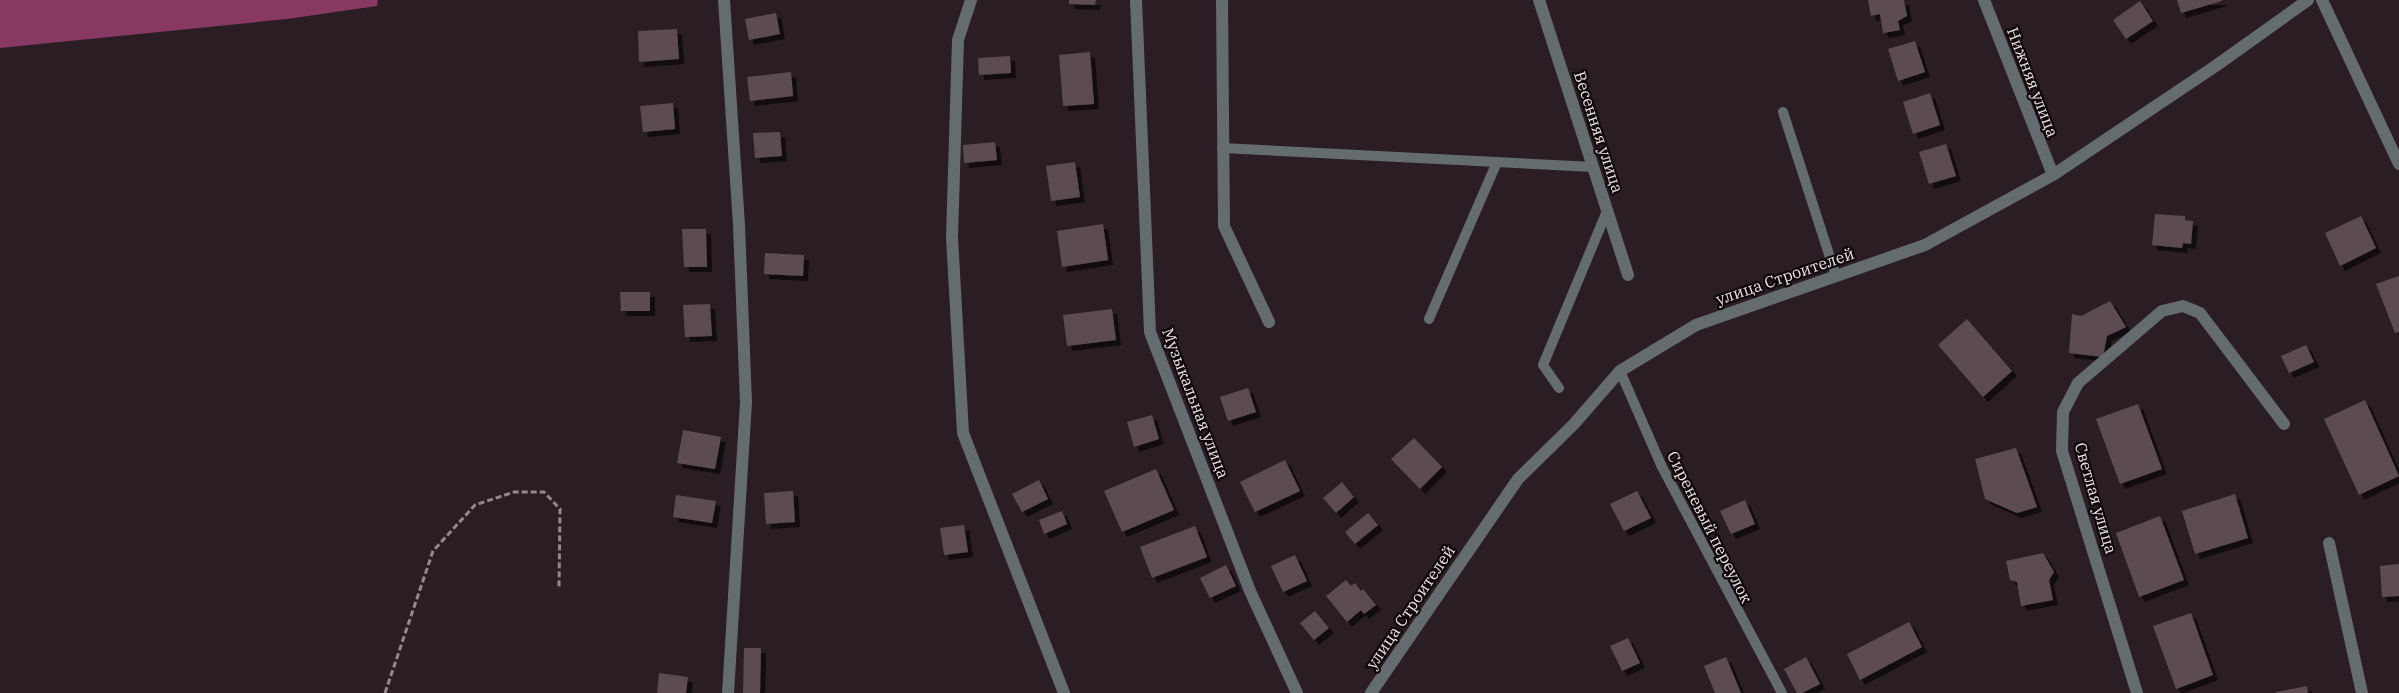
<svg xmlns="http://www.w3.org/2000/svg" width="2399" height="693" viewBox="0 0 2399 693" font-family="'IBM Plex Serif',serif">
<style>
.forest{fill:#873961}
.building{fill:#5c4c53;filter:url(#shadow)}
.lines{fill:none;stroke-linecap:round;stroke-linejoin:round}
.path{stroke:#93888d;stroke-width:3;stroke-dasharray:6 3;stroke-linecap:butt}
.lane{stroke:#646c6f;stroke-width:10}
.street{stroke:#646c6f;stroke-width:12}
.labels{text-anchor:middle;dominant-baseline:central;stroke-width:4.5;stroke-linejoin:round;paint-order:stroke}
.street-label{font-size:16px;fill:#ede4e8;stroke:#0f090b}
</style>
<defs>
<filter id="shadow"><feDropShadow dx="5" dy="5" stdDeviation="0" flood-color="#0009"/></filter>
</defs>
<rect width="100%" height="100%" fill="#2a1d23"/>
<path class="forest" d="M0 0H378L377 6 287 19 0 48Z"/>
<path class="building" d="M1069 0H1096L1095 5 1069 4Z
M1868 0H1904L1907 16 1898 21 1900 30 1883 33 1880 14 1871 16Z
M2177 0H2222V1L2181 13Z
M2140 1 2153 21 2126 39 2113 20Z
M776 13 780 34 749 40 745 19Z
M677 29 679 59 639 62 638 31Z
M1915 41 1925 72 1898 81 1888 49Z
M1090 52 1094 104 1063 106 1059 55Z
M1010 56 1011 73 979 75 978 58Z
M791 72 793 96 750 101 747 77Z
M1930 93 1940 125 1913 134 1903 102Z
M673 103 675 129 643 132 640 106Z
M780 132 782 156 755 158 753 133Z
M995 142 997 160 964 163 963 145Z
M1946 144 1956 176 1929 184 1919 152Z
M1075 162 1080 197 1051 201 1046 166Z
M2155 214 2185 216V220L2193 221 2191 244 2183 243 2182 248 2152 245Z
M2361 216 2376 248 2340 266 2325 233Z
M1103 224 1108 260 1062 267 1057 231Z
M682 229H706L707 267H684Z
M765 253 804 255 803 276 764 274Z
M2399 276V332L2395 333 2376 284Z
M620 292H650V311H621Z
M2110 301 2126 327 2107 336 2103 357 2069 353 2072 314 2081 316Z
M710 304 712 336 685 337 683 305Z
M1112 309 1116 340 1067 346 1063 315Z
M1967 319 2012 371 1983 397 1938 345Z
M2306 345 2314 362 2289 373 2281 356Z
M1248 388 1256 412 1228 421 1220 397Z
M2365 400 2399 476 2359 495 2324 419Z
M2138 404 2162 469 2120 484 2096 419Z
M1152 415 1159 439 1134 447 1127 422Z
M683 430 721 437 715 469 677 463Z
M1414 438 1442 467 1420 489 1391 459Z
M2016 448 2037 507 2017 513 1985 499 1975 459Z
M1285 460 1300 491 1255 512 1240 482Z
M1156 469 1174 510 1122 532 1104 491Z
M1039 480 1048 499 1022 512 1012 494Z
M1342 482 1354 497 1336 513 1323 498Z
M793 491 795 522 766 524 764 493Z
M1637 491 1651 518 1624 531 1610 504Z
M2235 494 2248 538 2195 554 2182 511Z
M676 495 716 501 712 523 673 517Z
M1745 500 1755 524 1731 534 1720 511Z
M1062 511 1067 524 1044 534 1039 520Z
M1368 513 1378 525 1355 544 1345 532Z
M2160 516 2184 580 2139 597 2116 533Z
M964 525 968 552 944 555 940 528Z
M1195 526 1207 557 1152 578 1140 547Z
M2043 553 2054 572 2049 580 2053 600 2021 606 2017 582 2010 580 2006 561Z
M1295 555 1307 581 1283 592 1271 566Z
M2399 564V596L2382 597 2380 566Z
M1226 565 1236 586 1210 598 1200 578Z
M1346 580 1351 586 1355 583 1361 591 1363 589 1376 605 1364 614 1361 610 1347 622 1326 596Z
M1315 611 1329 628 1314 640 1300 623Z
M2191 613 2213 675 2176 689 2153 626Z
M1909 622 1922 647 1860 680 1847 654Z
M1628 638 1640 663 1622 671 1610 646Z
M744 648H761L760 693H743Z
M1726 657 1741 693H1715L1704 666Z
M1806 657 1820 684 1802 693H1797L1784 669Z
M659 673 688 677 686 693H657Z
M2307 686 2308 693H2276V692Z"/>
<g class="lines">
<path class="path" d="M385 693 433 551 475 505 514 492H544L560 509 559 587"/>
<path class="lane" d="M1783 112 1836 276
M1222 148 1593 167
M1429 319 1497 162
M1620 371 1662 467 1782 693
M1559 388 1543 365 1607 211"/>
<path class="street" d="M724 0 739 225 746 402 728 693
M971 0 958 40 952 237 963 433 1064 693
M1136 0 1150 332 1250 591 1297 693
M1222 0 1224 226 1269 322
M1539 0 1628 275
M1984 0 2053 175
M2322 0 2399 164
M2329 543 2362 693
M1371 693 1518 479 1574 424 1620 371 1696 325 1925 245 2053 175 2217 65 2308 0
M2137 693 2062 451 2063 412 2078 383 2162 311 2183 306 2200 313 2284 424"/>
</g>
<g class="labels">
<g class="street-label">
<text transform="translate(2033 82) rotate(69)">Нижняя улица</text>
<text transform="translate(1599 132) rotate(72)">Весенняя улица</text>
<text transform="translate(1785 276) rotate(-19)">улица Строителей</text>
<text transform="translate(1196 403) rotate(69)">Музыкальная улица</text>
<text transform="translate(2096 498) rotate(74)">Светлая улица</text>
<text transform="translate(1710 527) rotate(63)">Сиреневый переулок</text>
<text transform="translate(1410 607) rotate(-56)">улица Строителей</text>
</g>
</g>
</svg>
